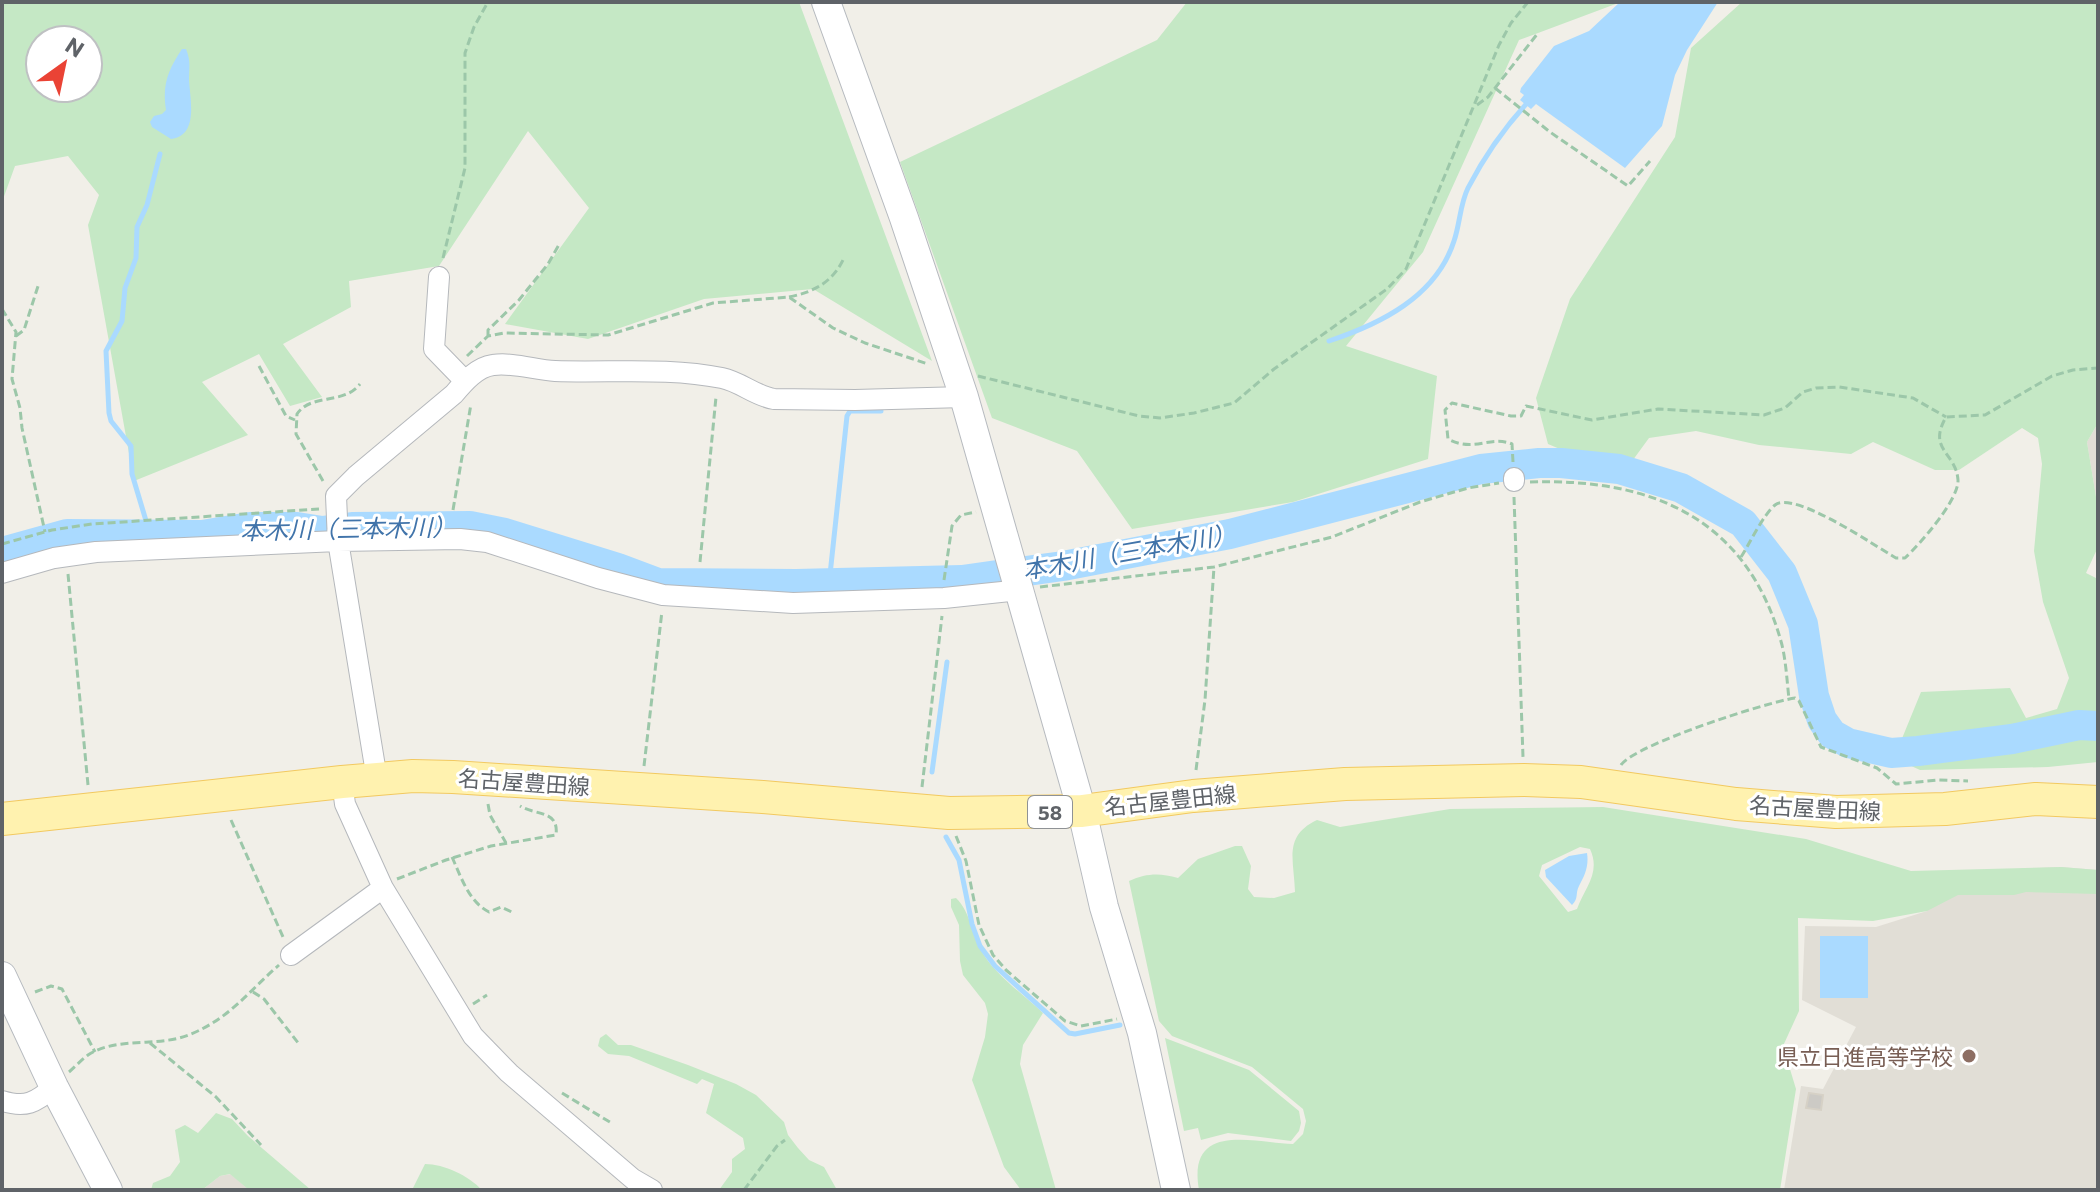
<svg xmlns="http://www.w3.org/2000/svg" width="2100" height="1192" viewBox="0 0 2100 1192" font-family="Commissioner,'Noto Sans JP',sans-serif">
<style>
.education{fill:#e1ded6}
.green{fill:#c5e8c5;fill-rule:evenodd}
.water{fill:#aadaff}
.lines{fill:none;stroke-linecap:round;stroke-linejoin:round}
.stream{stroke:#aadaff;stroke-width:5}
.river{stroke:#aadaff;stroke-width:30}
.building{fill:#cccac5;stroke:#d6d1c6;stroke-width:2}
.street-casing{stroke:#b5b8bc;stroke-width:22}
.secondary-casing{stroke:#b6babf;stroke-width:30}
.primary-casing{stroke:#f2c960;stroke-width:34}
.path{stroke:#9cc7a9;stroke-width:3;stroke-dasharray:8 4;stroke-linecap:butt}
.street{stroke:#fff;stroke-width:20}
.secondary{stroke:#fff;stroke-width:28}
.primary{stroke:#fff2af;stroke-width:32}
.education-dot{fill:#8d6e63;stroke:#fff;stroke-width:3}
.labels{text-anchor:middle;dominant-baseline:central;stroke-width:6;stroke-linejoin:round;paint-order:stroke}
.shield{fill:#fff;stroke:#8f9295;stroke-width:2}
.shield-label{font-size:20px;font-weight:bold;fill:#5f6368}
.street-label{font-size:22px;fill:#5f6368;stroke:#fff}
.education-label{font-size:22px;fill:#785e54;stroke:#fff;text-anchor:end}
.water-label{font-size:24px;font-style:italic;fill:#4174aa;stroke:#fff}
</style>
<rect width="100%" height="100%" fill="#f1efe8"/>
<path class="education" d="M2098 423V509L2087 442Z
M2061 867 2098 870V1190H1784L1801 1086 1823 1089 1856 1027 1802 1000 1805 926 1876 927 1927 911 1926 873Z
M231 1174 249 1190H202L220 1176Z"/>
<path class="green" d="M2 2H799L932 361 813 289 704 299 588 339 505 324 589 208 528 131 439 266 349 281 351 307 283 344 322 397 290 406 259 354 202 382 248 435 134 481 88 225 99 195 68 156 15 166 2 202ZM40 40H88V88H40Z
M1187 2H1621L1519 40 1423 252 1346 346 1437 376 1428 459 1293 502 1132 529 1077 451 992 418 900 162 1157 40Z
M1742 2H2098V423L2087 442 2098 509V547L2086 573 2098 579V762L2048 767 1920 770 1894 758 1921 692 2010 688 2026 718 2057 709 2069 678 2043 602 2034 551 2042 464 2038 438 2022 428 1959 470H1935L1873 442 1851 454 1759 445 1696 431 1649 438 1630 464 1574 455 1548 444 1536 398 1570 299 1675 137 1691 48Z
M1603 807 1806 839 1911 871 2061 867 2098 870V894L2026 892 2014 895H1958L1927 911 1873 921 1798 918 1799 1011 1783 1046 1796 1089 1780 1190H1199C1187 1122 1251 1142 1293 1144L1303 1134 1306 1121 1303 1109 1252 1067 1172 1036 1159 1021 1129 881C1147 873 1160 873 1178 878L1198 859 1235 846H1242L1251 866 1248 889 1254 897 1274 898 1295 892C1294 860 1283 836 1317 820L1340 827 1450 809ZM1580 847 1590 849C1601 873 1585 887 1577 909L1568 912 1539 876 1542 865Z
M956 898C971 912 972 937 984 955 998 977 1024 995 1043 1013L1023 1045 1020 1064 1056 1190H1021L1004 1167 972 1080 985 1037 988 1014 985 1003 963 975 960 961 959 925 951 907V899Z
M606 1034 618 1045H631L688 1065 736 1084 756 1095 784 1122 788 1135 798 1148 809 1160 824 1167 837 1190H719L732 1172V1159L745 1149 743 1138 706 1113 714 1084 702 1079 697 1084 629 1056 608 1054 598 1046 600 1038Z
M1165 1038 1249 1070 1299 1111 1301 1123 1299 1131 1291 1141 1228 1133 1201 1140 1198 1128 1184 1131Z
M216 1113 232 1119 248 1136 311 1190H249L230 1174 220 1176 202 1190H151L153 1183 170 1176 180 1162 175 1130 185 1125 198 1133Z
M425 1164C444 1164 469 1176 482 1190H412Z"/>
<path class="water" d="M1620 2H1718L1687 50 1675 75 1662 126 1625 168 1536 104 1531 109 1520 100 1524 95 1520 92 1521 88 1554 46 1589 31Z
M182 49H186C191 61 189 67 189 80 190 99 199 136 171 139L152 127 150 122 154 116 162 114 166 110C162 85 168 70 182 49Z
M1587 853C1589 866 1585 875 1579 886 1575 894 1579 898 1572 905L1546 877 1545 870 1569 856Z
M1820 936H1868V998H1820Z"/>
<g class="lines">
<path class="stream" d="M1329 341C1380 324 1436 297 1454 241 1460 224 1460 204 1468 188 1484 157 1505 127 1528 102
M150 534 132 474 131 446 111 421 109 413 106 351 122 321 125 288 136 258 137 227 147 205 160 154
M829 584 847 416 850 411H881
M932 772 947 662
M946 837 959 860 972 924 980 946 995 966 1069 1033 1075 1034 1120 1025"/>
<path class="river" d="M2 552 67 534 202 535 250 527H297L322 531 352 527 470 526 505 533 618 568 658 583 796 584 962 580 1063 566 1230 534 1481 469 1539 463H1561L1619 469 1681 488 1743 523 1782 573 1803 624 1814 696 1822 720 1832 734 1848 743 1891 753 1918 751 2012 739 2079 725 2098 726"/>
</g>
<path class="building" d="M1809 1093 1823 1095 1821 1110 1806 1108Z"/>
<g class="lines">
<g class="street-casing">
<path id="street" d="M439 277 434 349 465 381
M1514 478V481
M2 573 54 558 96 552 338 541 460 539 487 542 598 578 663 595 793 603 944 598 1020 590
M377 779 338 541 336 496 356 476 454 394C464 382 477 367 493 365 513 362 535 370 555 371 610 373 668 367 722 378 741 382 755 396 774 399L855 400 964 397
M342 782 345 804 383 888 473 1036 509 1073 633 1179 652 1190
M291 955 383 888
M2 1101C26 1108 35 1103 54 1087"/>
</g>
<g class="secondary-casing">
<path id="secondary" d="M826 2 904 218 964 397 1082 811 1104 907 1142 1033 1176 1190
M2 976 54 1087 108 1190"/>
</g>
<g class="primary-casing">
<path id="primary" d="M2 819 342 782 413 776 453 777 763 797 949 813 1082 811 1193 796 1345 784 1524 780 1581 782 1736 804 1836 812 1945 809 2036 799 2098 802"/>
</g>
<path class="path" d="M1495 88 1550 132 1628 186 1650 161
M1477 105 1488 97 1538 33
M443 258 465 168V53L474 27 488 2
M789 297C814 292 833 282 844 258
M2 309 16 332 12 379 20 408 22 428 45 532
M16 336 24 330 39 283
M488 336V330L519 300 548 264 560 243
M467 356 488 336 504 333 608 335 713 303 789 297 833 328 865 343 928 364
M259 366 286 416 295 420
M978 376 1139 416 1160 418 1194 413 1234 403 1274 369 1387 289 1406 269 1499 45 1511 23 1528 2
M2098 455V470
M1513 462 1512 444C1490 435 1474 453 1448 439L1445 410 1452 403 1511 416H1521L1526 406 1592 420 1658 409 1764 415 1785 408 1803 392 1816 388 1839 387 1913 398 1946 417
M323 481 296 434 297 414C311 393 344 405 360 384
M1530 482C1652 478 1748 518 1782 645 1786 662 1787 681 1789 699
M1514 497 1523 757
M453 510 471 404
M2 544 52 530 92 524 319 509
M1741 557C1750 543 1763 515 1775 505 1794 490 1875 546 1896 558H1905C1919 545 1959 500 1958 480 1956 452 1927 450 1946 417L1985 415 2052 376 2073 370 2098 368
M700 562 716 397
M68 574 88 785
M944 580 952 526 961 515 976 512
M1040 587 1214 567 1332 537 1420 502 1468 488 1499 483
M1621 765C1634 745 1767 702 1795 698L1799 701 1821 747 1877 768 1896 784 1938 780 1968 781
M644 766 662 611
M1196 770 1205 700 1214 567
M922 787 942 616
M488 804 490 815 506 843
M231 820 283 937
M956 836 966 861 979 925 993 955 1006 970 1065 1021 1081 1026 1117 1019
M452 857C461 877 469 902 489 912L501 907 514 913
M397 879 446 860 491 846 556 835C559 810 537 816 520 806
M35 992 51 986 62 989 95 1052
M253 992 264 999 299 1044
M473 1004 487 995
M150 1043 216 1097 261 1145
M69 1072C75 1067 81 1060 88 1055 117 1036 159 1048 191 1034 230 1018 248 992 279 965
M562 1093 613 1124
M744 1190 777 1146 785 1140"/>
<use href="#street" class="street"/>
<use href="#secondary" class="secondary"/>
<use href="#primary" class="primary"/>
</g>
<circle class="education-dot" cx="1969" cy="1056" r="8"/>
<g class="labels">
<rect class="shield" x="1028" y="796" width="44" height="32" rx="6"/>
<g class="shield-label">
<text x="1050" y="812">58</text>
</g>
<g class="street-label">
<text transform="translate(524 782) rotate(4)">名古屋豊田線</text>
<text transform="translate(1170 800) rotate(-6)">名古屋豊田線</text>
<text transform="translate(1815 808) rotate(3)">名古屋豊田線</text>
</g>
<g class="education-label">
<text x="1953" y="1056">県立日進高等学校</text>
</g>
<g class="water-label">
<text transform="translate(348 528) rotate(-1)">本木川（三本木川）</text>
<text transform="translate(1129 551) rotate(-10)">本木川（三本木川）</text>
</g>
</g>
<rect width="2100" height="1192" fill="none" stroke="#5f6368" stroke-width="8"/>
<g transform="translate(64 64) rotate(33)"><circle r="38" fill="#ffffff" stroke="#bfc1c3" stroke-width="2"/>
<path d="M0-6L14 30L0 20L-14 30Z" fill="#ea4335"/>
<text y="-12" font-size="22" font-weight="bold" text-anchor="middle" fill="#5f6368">N</text>
</g>
</svg>
